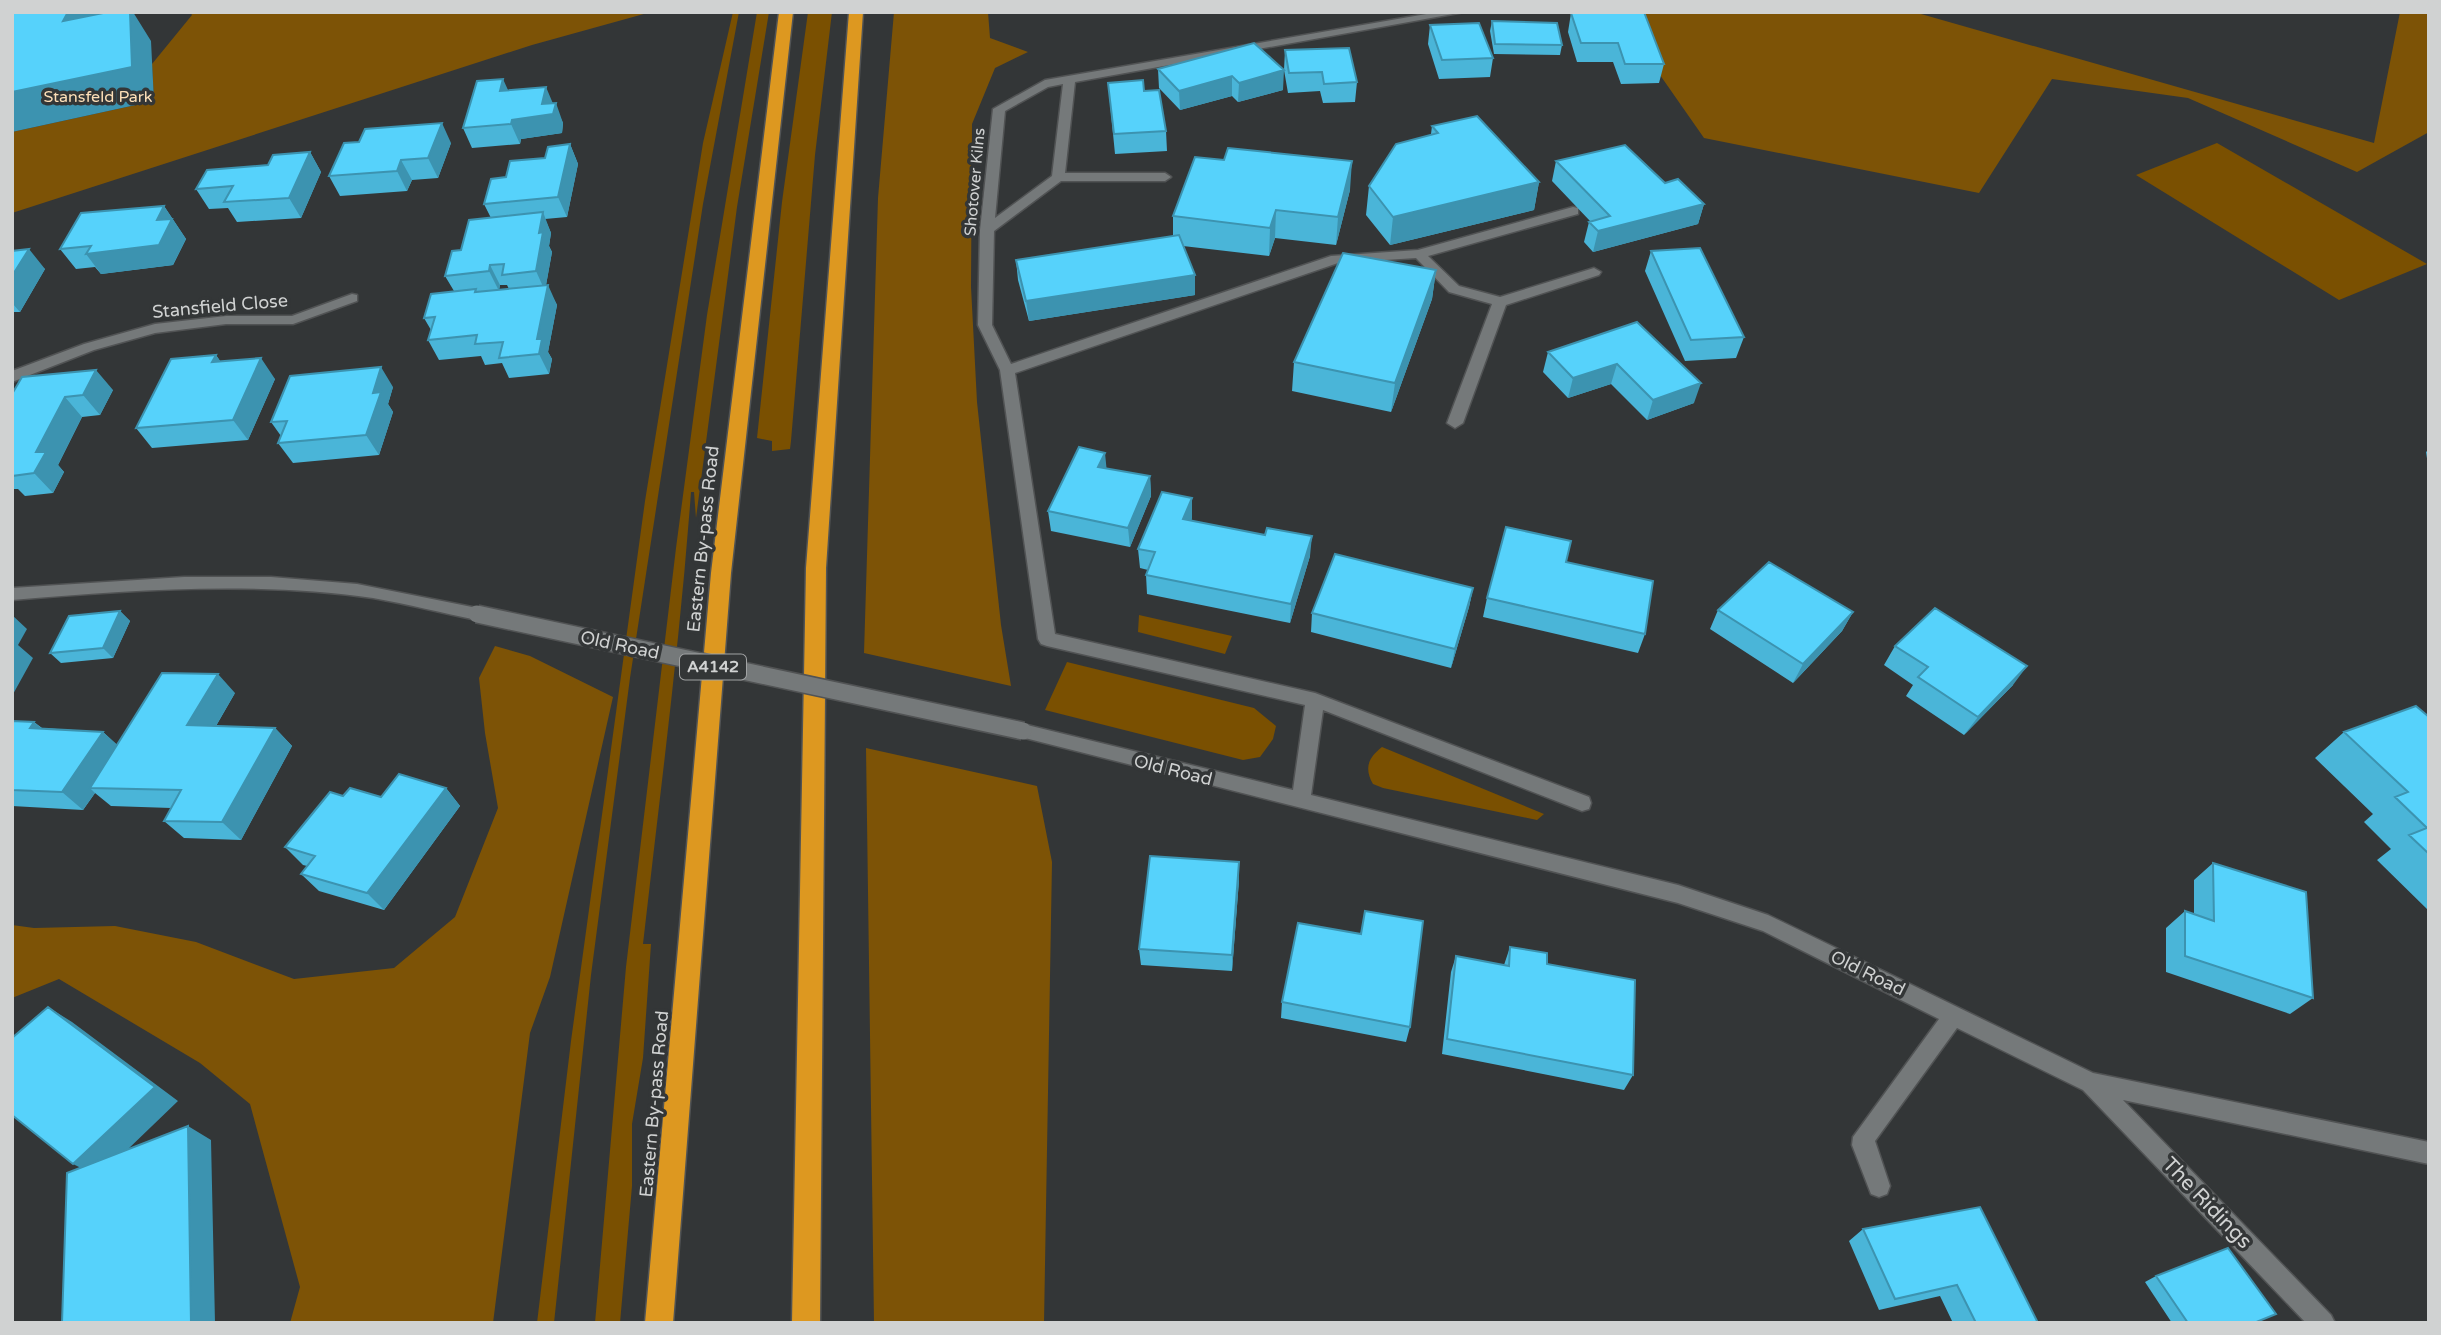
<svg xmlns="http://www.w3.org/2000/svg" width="2441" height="1335" viewBox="0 0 2441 1335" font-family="'Varela Round',sans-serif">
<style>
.green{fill:#7a5001}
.forest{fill:#7d5306}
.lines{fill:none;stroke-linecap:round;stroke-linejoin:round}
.minor-casing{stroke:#515354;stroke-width:3}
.highway-casing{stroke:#515354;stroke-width:3}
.minor{fill:#75797a;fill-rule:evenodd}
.highway{fill:#dd9820;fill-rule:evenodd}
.minor-bridge-casing{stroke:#515354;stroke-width:20;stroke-linecap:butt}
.minor-bridge{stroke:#75797a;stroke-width:17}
.wall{fill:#4ab5d8;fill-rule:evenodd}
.shaded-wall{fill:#3c93b0}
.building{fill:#56d2fb;stroke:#3c93b0;stroke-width:2}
.labels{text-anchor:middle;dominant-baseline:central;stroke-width:7;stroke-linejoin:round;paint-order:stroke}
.far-park-label{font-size:16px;fill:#fddfb8;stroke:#333637}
.far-street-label{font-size:16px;fill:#d0d2d2;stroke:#333637}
.shield{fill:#333637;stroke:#a1a3a4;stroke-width:2}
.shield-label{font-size:16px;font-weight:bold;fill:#d0d2d2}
.street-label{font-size:18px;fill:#d0d2d2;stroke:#333637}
.near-street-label{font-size:21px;fill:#d0d2d2;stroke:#333637}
</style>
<rect width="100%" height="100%" fill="#333637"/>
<path class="green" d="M733 12H739L703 204 630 678 591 975 554 1323H537L571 1041 645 501 703 143Z
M757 12H769L737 207 696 518 694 492H691C680 643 660 793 643 944H651L643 1058 632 1124V1186L620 1323H595L626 967 676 548 707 315Z
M808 12H832L815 155 791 441 790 449 772 451V441L757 438 782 202Z
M2217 143 2427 264 2339 300 2136 175Z
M1139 615 1232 636 1225 654 1138 632Z
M1067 662 1254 708 1276 726 1273 739 1260 757 1243 760 1045 710Z
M1382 747 1544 814 1537 820 1383 788 1373 784C1364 768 1368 758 1382 747Z"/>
<path class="forest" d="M190 12H651L532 45 12 213V132L154 101 152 64 192 15Z
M894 12H988L990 38 1028 52 995 68 972 124 971 287 977 402 1001 625 1011 686 864 653 878 198Z
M1616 12H1914L2374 143 2400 12H2429V132L2357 172 2188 98 2052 79 1979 193 1704 138Z
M495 646 530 656 613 697 550 977 530 1033 493 1323H290L300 1287 250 1104 200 1063 59 979 12 998V925L34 928 115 926 196 942 294 979 394 968 455 917 498 808 485 733 479 678Z
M866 748 1037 786 1052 862 1044 1323H874Z"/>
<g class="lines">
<g class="minor-casing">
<path id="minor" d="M1438 12H1464L1075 82 1065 173H1165L1171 177 1165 181H1061L994 231 992 325 1011 364 1331 256 1418 250 1573 207 1578 208V214L1428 256 1459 286 1500 297 1594 268 1601 272 1599 275 1506 305 1463 423 1455 428 1447 423 1492 304 1449 292 1416 258 1338 263 1015 373 1055 634 1315 693 1589 797 1591 803 1589 809 1582 811 1323 710 1311 795 1678 885 1768 915 2093 1073 2429 1142V1164L2123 1100 2331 1315 2335 1323H2306L2083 1090 1957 1028 1875 1141 1890 1186 1887 1194 1879 1197 1871 1194 1852 1145 1853 1137 1939 1019 1763 931 1678 903 1017 736 1014 731 1017 726 1023 724 1293 790 1305 705 1047 646 1041 644 1038 639 1000 370 978 325 980 230 993 109 1045 80ZM1063 84 1052 176 995 218 1005 111 1048 87Z
M352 294 357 295V301L293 324H226L155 333 94 350 12 382V371L84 344 155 324 226 316H292Z
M184 577H271L357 584 477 608 483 609 485 614 483 619 477 620C442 613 408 604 373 598 254 581 131 590 12 600V588Z"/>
</g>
<g class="highway-casing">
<path id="highway" d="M779 12H793L731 573 673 1323H645L711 573Z
M849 12H863L826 568 820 1323H792L806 568Z"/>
</g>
<use href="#minor" class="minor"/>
<use href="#highway" class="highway"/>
<g class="minor-bridge-casing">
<path id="minor-bridge" d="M477 614 1023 731"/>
</g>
<use href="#minor-bridge" class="minor-bridge"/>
</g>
<path class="wall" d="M1571 13 1664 64 1659 83 1621 84 1613 62H1577L1568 32Z
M1492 21 1562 45 1560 55 1494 54 1490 31Z
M1430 25 1493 58 1490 77 1439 79 1428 44Z
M1254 43 1283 90 1238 102 1232 96 1180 110 1159 88 1158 69Z
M1285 50 1357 82 1355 102 1323 103 1320 91 1288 93 1284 70Z
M1108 83 1144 91 1166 131 1167 151 1115 154Z
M508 90 553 103 563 123 562 133 521 139 520 144 472 148 463 128Z
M1432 126 1539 182 1534 210 1390 245 1366 215 1369 186 1431 134Z
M451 143 438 178 412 180 407 191 340 196 329 176Z
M570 144 578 164 567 217 545 219 551 233 549 246 552 252 546 285 557 305 548 352 552 359 549 374 509 378 502 363 485 365 481 356 439 360 428 340 431 330 424 318 454 291 445 276 461 250 491 218 484 204 506 177 545 158ZM500 285H507L509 289 499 290Z
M310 152 321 172 301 218 237 222 228 208 209 209 196 189Z
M1556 161 1665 183 1704 204 1698 224 1593 252 1584 242 1589 222 1590 221 1552 181Z
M1350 190 1336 245 1275 238 1269 256 1183 246 1195 275V295L1029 321 1018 280 1016 260 1173 236V216Z
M164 206 186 239 173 265 101 274 95 267 76 269 60 249Z
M12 251 45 269 20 312H12Z
M1651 251 1744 337 1736 358 1685 361 1645 271Z
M1436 270 1432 299 1391 412 1292 391 1294 362Z
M1637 322 1694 403 1647 420 1611 384 1568 398 1543 372 1548 352Z
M216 355 220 361 275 379 248 440 152 448 136 428Z
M393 387 388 404 393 412 379 455 293 463 278 443 281 436 271 422Z
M113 390 100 415 82 417 58 465 64 472 53 493 25 496 18 489H12V394Z
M2429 449V471L2426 452Z
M1150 476 1151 496 1130 547 1051 531 1048 511Z
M1192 518 1191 521 1310 556 1290 623 1147 594 1146 575 1148 570 1140 568 1138 549Z
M1566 562 1645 634 1638 653 1483 617 1487 598Z
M1473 588 1469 607 1451 668 1311 632 1312 613Z
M1718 610 1853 612 1842 631 1793 683 1710 629Z
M120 611 130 621 113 658 61 663 50 653Z
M1895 646 2013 685 1964 735 1906 696 1913 685 1884 665Z
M235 693 216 726 275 728 292 746 241 840 184 838 164 821 171 808 111 806 95 793 83 810 12 806V721L34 722 42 728 103 732 117 745Z
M2429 717V911L2377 860 2391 849 2364 822 2373 814 2315 758 2344 732Z
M446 788 460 806 384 910 319 891 301 874 307 866 303 865 285 847 343 796 381 797Z
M2213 863 2313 998 2290 1014 2166 972V928L2185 911 2194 914V880Z
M1239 880 1232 971 1141 965 1139 949Z
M1510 947 1547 964 1633 1075 1624 1090 1442 1054 1451 972 1456 956 1504 965Z
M1282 1002 1410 1027 1406 1042 1281 1018Z
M1863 1229 2038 1323H1953L1940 1296 1879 1310 1849 1241Z
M2156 1276 2255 1323H2172L2145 1282Z"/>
<path class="shaded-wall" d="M68 12H110L63 21Z
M130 12H133L151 41 154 101 12 132V92Z
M1284 70 1283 90 1238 102 1239 83Z
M1232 76V96L1180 110 1179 91Z
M503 79 512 99 500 91Z
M546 87 554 106 556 103 563 123 562 133 521 139 520 144 511 124 512 120 542 104Z
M442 123 451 143 438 178 428 158Z
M570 144 578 164 567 217 558 197Z
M310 152 321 172 301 218 289 198Z
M401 160 412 180 407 191 397 171Z
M1352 161 1350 190 1336 245 1338 217Z
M1539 182 1534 210 1390 245 1393 217Z
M1704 204 1698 224 1593 252 1598 231Z
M164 206 186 239 173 265 101 274 86 254 157 220Z
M1276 210 1275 238 1269 256 1270 228Z
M543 212 551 233 549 246 552 252 545 291 536 271 539 233Z
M29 249 45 269 20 312 12 303V276Z
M490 265 500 285 499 291 489 271Z
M1436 270 1432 299 1391 412 1395 383Z
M1195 275V295L1029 321 1026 301Z
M548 285 557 305 548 352 552 359 549 374 539 354 537 339Z
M216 355 230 375 212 362Z
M261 358 275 379 248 440 233 420Z
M1617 364 1611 384 1568 398 1573 378Z
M381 367 393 387 388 404 393 412 379 455 366 435 373 393Z
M96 370 113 390 100 415 83 395Z
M1701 383 1694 403 1647 420 1653 400Z
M65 397 82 417 58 465 64 472 53 493 34 473 36 452Z
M1105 453 1107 473 1098 467Z
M1150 476 1151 496 1130 547 1128 528Z
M1192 498V518L1184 539 1183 519Z
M1312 536 1310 556 1290 623 1291 604Z
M1473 588 1469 607 1451 668 1455 649Z
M120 611 130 621 113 658 103 648Z
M1853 612 1842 631 1793 683 1803 664Z
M12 615 27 629 18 645 33 658 12 696Z
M2027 666 2013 685 1964 735 1978 717Z
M218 674 235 693 206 743 187 725Z
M34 722 55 740 30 728Z
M275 728 292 746 241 840 222 822Z
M103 732 123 750 90 788 95 793 83 810 62 792Z
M446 788 460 806 384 910 367 893Z
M1239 862V880L1232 971V955Z
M48 1007 72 1022 178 1101 99 1177 73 1164Z
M188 1126 211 1140 215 1323H191Z"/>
<path class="building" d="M12 12H68L63 21 108 12H130L132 67 12 92Z
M1644 12 1664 64H1625L1618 43H1581L1571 13Z
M1492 21 1557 23 1562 45 1495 44Z
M1479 23 1493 58 1442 60 1430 25Z
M1254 43 1284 70 1239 83 1232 76 1179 91 1158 69Z
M1349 48 1357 82 1324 84 1322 72 1289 73 1285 50Z
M503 79 500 91 546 87 542 104 556 103 553 114 512 120 511 124 463 128 477 81Z
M1143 80 1144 91 1159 90 1166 131 1114 134 1108 83Z
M1477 116 1539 182 1393 217 1369 186 1396 144 1438 133 1432 126Z
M442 123 428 158 401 160 397 171 329 176 344 143 359 142 365 129Z
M570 144 558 197 484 204 491 179 506 177 510 161 545 158 548 147Z
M1625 145 1665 183 1678 179 1704 204 1598 231 1589 222 1610 216 1556 161Z
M1228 148 1352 161 1338 217 1276 210 1270 228 1173 216 1195 157 1224 160Z
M310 152 289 198 224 202 233 186 196 189 207 170 268 165 273 155Z
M164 206 157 220 172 219 159 245 86 254 91 246 60 249 81 213Z
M543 212 539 233 543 232 536 271 502 275 504 264 490 265 489 271 445 276 452 251 461 250 469 220Z
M1179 235 1195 275 1026 301 1016 260Z
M1700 248 1744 337 1691 340 1651 251Z
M29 249 12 276V251Z
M1343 253 1436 270 1395 383 1294 362Z
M548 285 537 339H542L539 354 499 358 503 342 475 344 477 335 428 340 435 317 424 318 431 294 476 289 475 292Z
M1637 322 1701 383 1653 400 1617 364 1573 378 1548 352Z
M216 355 212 362 261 358 233 420 136 428 171 359Z
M381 367 373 393 381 392 366 435 278 443 287 421 271 422 290 376Z
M96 370 83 395 65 397 36 452H46L34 473 12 476V394L22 377Z
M1079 447 1105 453 1098 467 1150 476 1128 528 1048 511Z
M1162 492 1192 498 1183 519 1265 535 1267 528 1312 536 1291 604 1146 575 1155 552 1138 549Z
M1506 527 1571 541 1566 562 1653 581 1645 634 1487 598Z
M1335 554 1473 588 1455 649 1312 613Z
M1769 562 1853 612 1803 664 1718 610Z
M1935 608 2027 666 1978 717 1918 677 1928 667 1895 646Z
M120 611 103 648 50 653 69 616Z
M162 673 218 674 187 725 275 728 222 822 164 821 181 790 90 788Z
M2416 706 2429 717V854L2409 835 2427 828 2395 797 2408 792 2344 732Z
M12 721 34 722 30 728 103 732 62 792 12 790Z
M399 774 446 788 367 893 301 874 315 856 285 847 330 792 343 796 350 788 381 797Z
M1150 856 1239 862 1232 955 1139 949Z
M2213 863 2306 892 2313 998 2185 956V911L2214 921Z
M1365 911 1423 921 1410 1027 1282 1002 1298 923 1361 934Z
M1510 947 1547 953V964L1635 980 1633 1075 1447 1039 1456 956 1509 966Z
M48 1007 155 1087 73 1164 12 1115V1038Z
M188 1126 191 1323H62L67 1173Z
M1980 1207 2038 1323H1976L1957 1285 1895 1299 1863 1229Z
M2228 1248 2276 1314 2254 1323H2188L2156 1276Z"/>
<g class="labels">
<g class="far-park-label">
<text x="98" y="97">Stansfeld Park</text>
</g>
<g class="far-street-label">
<text transform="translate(975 182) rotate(-85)">Shotover Kilns</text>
</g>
<rect class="shield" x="680" y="654.5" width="66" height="25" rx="5"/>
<g class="shield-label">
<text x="713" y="667">A4142</text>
</g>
<g class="street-label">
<text transform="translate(220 306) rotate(-5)">Stansfield Close</text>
<text transform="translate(703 539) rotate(-84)">Eastern By-pass Road</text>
<text transform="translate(620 645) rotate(12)">Old Road</text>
<text transform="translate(1173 770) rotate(14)">Old Road</text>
<text transform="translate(1868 973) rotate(26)">Old Road</text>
<text transform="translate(654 1104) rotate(-85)">Eastern By-pass Road</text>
</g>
<g class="near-street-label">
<text transform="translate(2207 1203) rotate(46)">The Ridings</text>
</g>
</g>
<rect width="2441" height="1335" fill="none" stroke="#d0d2d2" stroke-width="28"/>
</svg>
